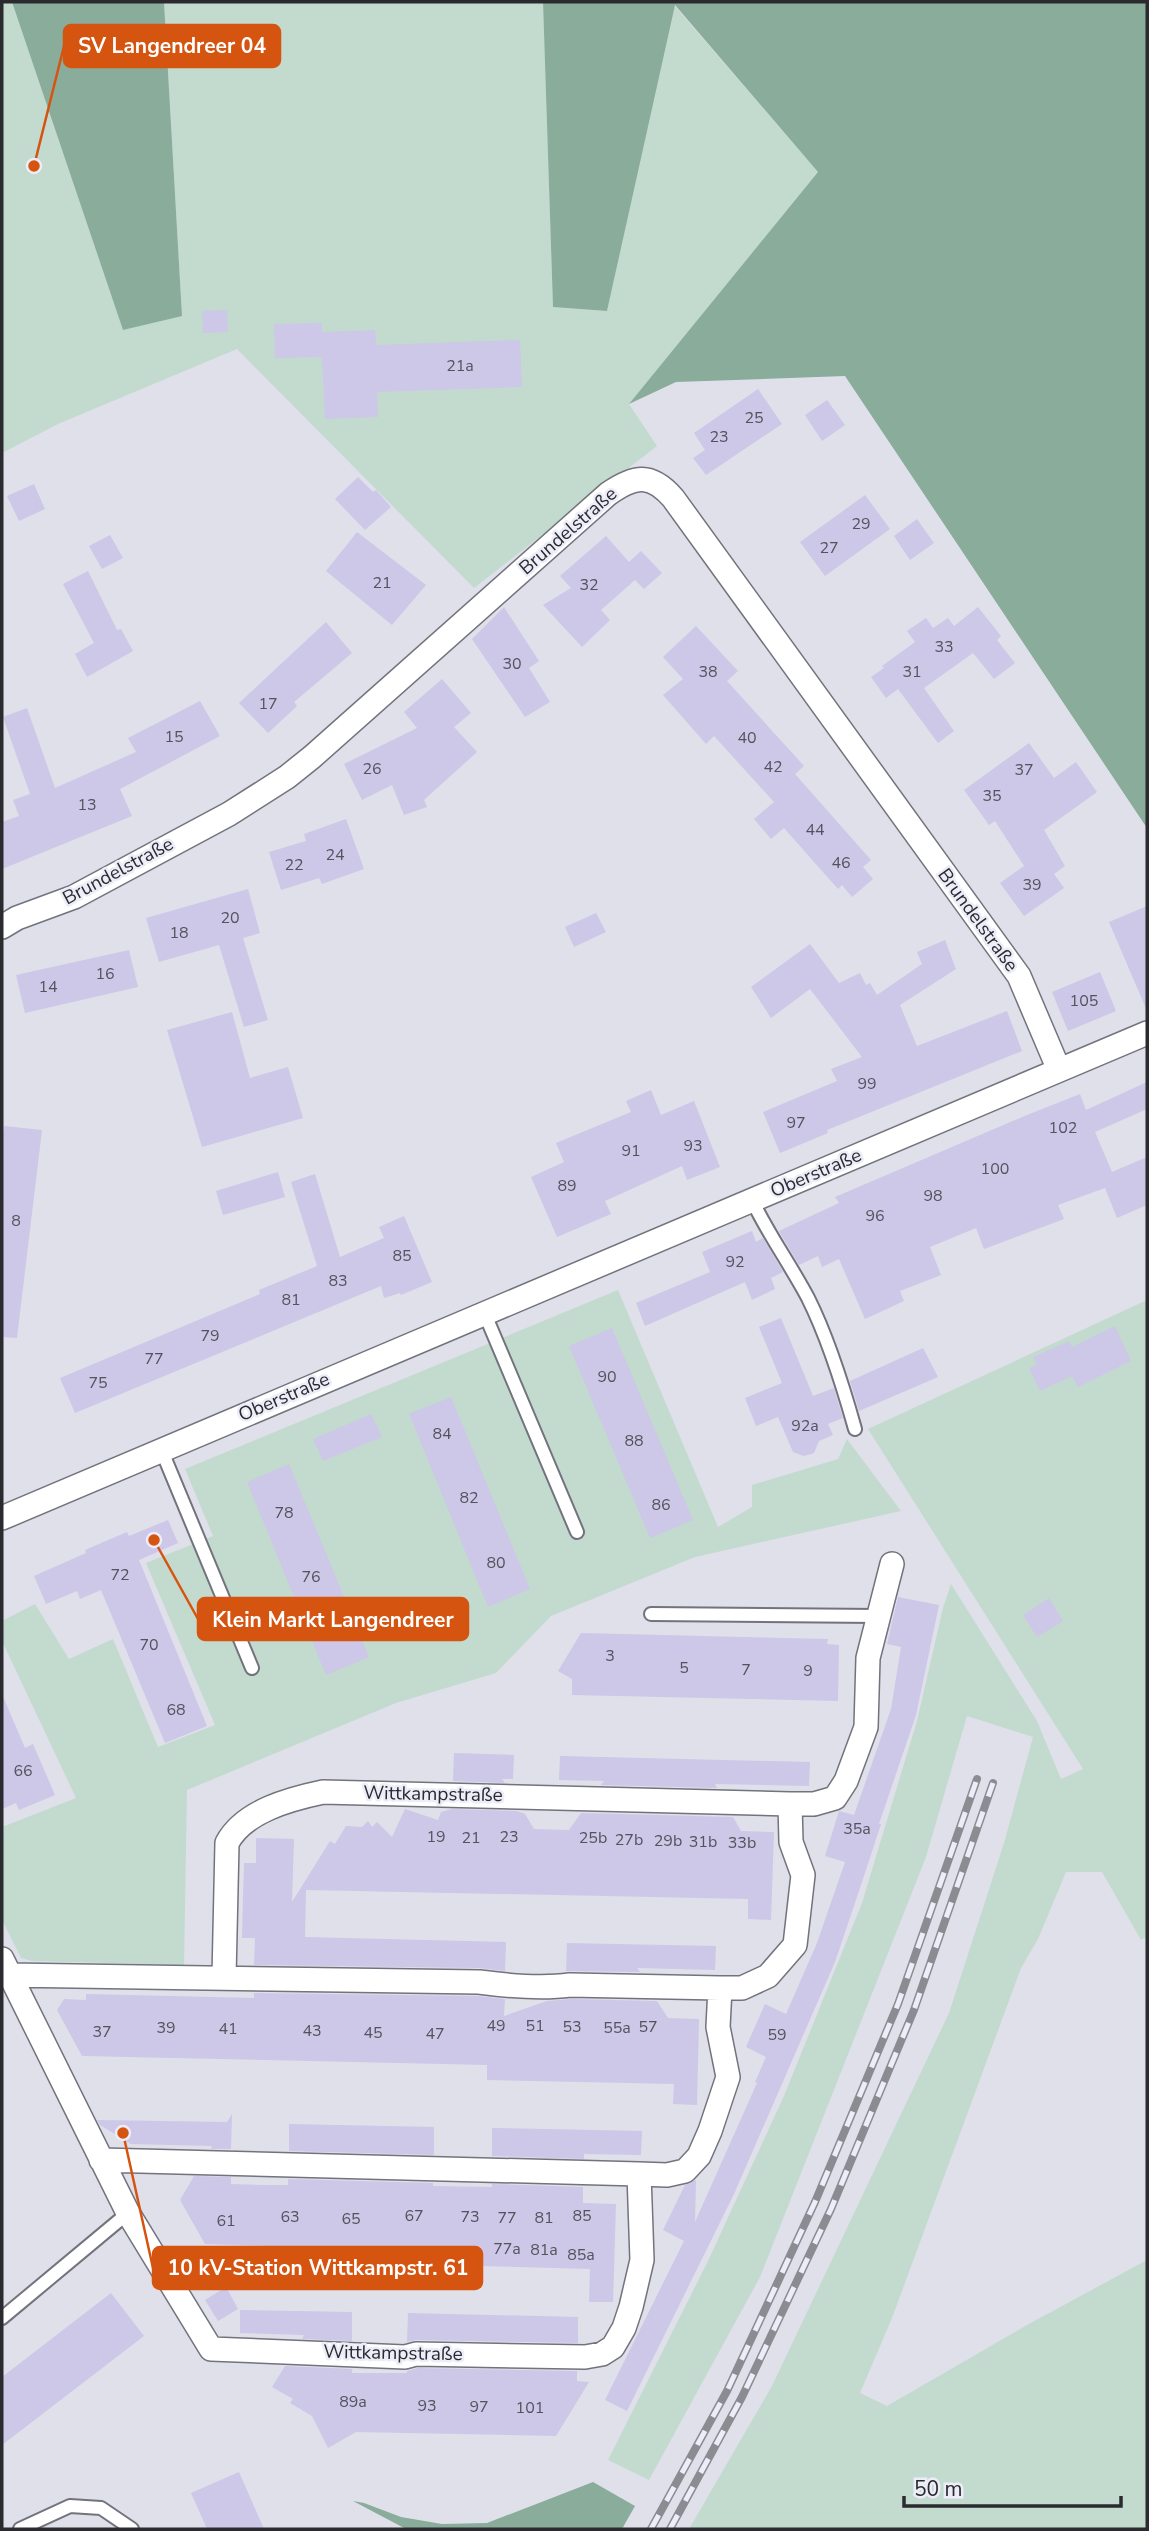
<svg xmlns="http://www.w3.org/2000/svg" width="1149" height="2531" viewBox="0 0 1149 2531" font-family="'Nunito Sans',sans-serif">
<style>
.green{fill:#c3dace}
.forest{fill:#89ac9b}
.building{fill:#cdc7e8}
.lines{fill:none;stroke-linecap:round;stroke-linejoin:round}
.service-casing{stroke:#72737c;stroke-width:16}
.minor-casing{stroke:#72737c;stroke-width:26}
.service{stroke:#fff;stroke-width:12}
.minor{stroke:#fff;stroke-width:23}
.rail-casing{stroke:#8b8b92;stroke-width:8}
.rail{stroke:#ecedf8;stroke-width:5;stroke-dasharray:16;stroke-linecap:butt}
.labels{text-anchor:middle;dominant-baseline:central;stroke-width:5;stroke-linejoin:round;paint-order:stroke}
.number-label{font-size:16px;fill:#54525d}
.street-label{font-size:19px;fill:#2b2b2f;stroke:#ecedf8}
.leader{fill:none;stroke:#d55410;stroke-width:2.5}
.callout-dot{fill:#d55410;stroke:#ecedf8;stroke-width:2.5}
.callout{fill:#d55410;stroke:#d55410;stroke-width:2.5}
.callout-label{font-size:21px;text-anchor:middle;font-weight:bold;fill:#fff}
</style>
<rect width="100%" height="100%" fill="#dfe0ea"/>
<path class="green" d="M2 2H12L123 330 182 315 164 2H543L553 307 607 311 674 5 818 172 629 404 657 446 474 588 237 349 58 424 2 453Z
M618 1290 718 1527 752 1507V1485L838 1459 847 1439 901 1511 695 1557 551 1616 496 1673 396 1703 187 1790 184 1965 32 1961 21 1958 2 1920V1827L76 1798 2 1641V1621L35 1604 69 1659 113 1639 158 1747 215 1725 146 1563 213 1536 185 1469Z
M1147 1300V1937L1141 1940 1102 1872H1066L1038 1939 1021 1968 892 2318 860 2393 887 2406 1027 2325 1147 2260V2529H689L772 2386 949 2013 1004 1843 1033 1737 967 1716 926 1857 760 2277 649 2480 608 2460 708 2261 784 2096 862 1903 917 1721 943 1608 951 1584 1037 1721 1061 1779 1083 1769 868 1429Z"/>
<path class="forest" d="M12 2H164L182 316 123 330Z
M543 2H1147V828L845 376 676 382 629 404 818 172 675 5 607 311 553 307Z
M593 2482 635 2506 622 2529H406L353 2501 364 2503 401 2517 442 2524 487 2523Z"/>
<path class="building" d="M227 310 228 332 203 333 202 311Z
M322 323V332L375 330 376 345 520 340 522 387 377 392 378 417 325 419 322 357 275 358 274 324Z
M758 389 782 424 706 475 693 458 705 450 694 433Z
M827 400 845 425 822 441 805 415Z
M358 477 373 492 376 490 391 507 365 530 335 499Z
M34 484 45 509 19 521 7 496Z
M865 495 890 529 825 576 800 542Z
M917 519 934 543 910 560 894 536Z
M357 532 426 585 392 625 326 571Z
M110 535 123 558 102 569 89 546Z
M606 536 629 562 641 551 662 573 644 589 635 580 601 610 610 620 582 647 543 605 571 588 560 576Z
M88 571 117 630 121 629 133 651 87 677 75 654 94 643 63 584Z
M504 607 539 661 529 668 550 702 525 717 472 639Z
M978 607 1001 636 997 640 1015 663 994 679 973 653 924 688 954 731 938 743 898 689 886 698 871 677 884 668 882 666 915 642 907 631 926 618 933 628 948 618 954 626Z
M326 622 352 653 294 702 297 706 268 733 239 703Z
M696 626 738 671 727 681 804 766 795 774 871 860 863 867 873 879 852 897 842 885 838 889 784 828 771 839 754 819 774 802 714 736 706 744 663 695 683 679 663 657Z
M442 679 471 713 454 727 477 752 424 800 427 807 404 815 392 785 362 800 344 764 417 728 404 712Z
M200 701 220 736 120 789 132 816 2 869V822L19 816 13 800 30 794 3 717 27 708 55 788 136 752 128 738Z
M1029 743 1054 778 1076 762 1097 792 1044 830 1065 866 1054 874 1064 888 1024 916 1000 883 1024 866 995 821 989 825 964 790Z
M346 819 364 869 322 884 319 878 281 890 269 852 306 841 304 834Z
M248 889 260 933 243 938 268 1020 244 1027 219 945 159 962 146 918Z
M1147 906V1011L1109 922Z
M596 913 606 932 574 947 565 927Z
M945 940 956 969 900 1005 917 1046 1007 1011 1022 1051 827 1130 828 1133 780 1153 763 1112 837 1081 831 1069 862 1057 810 989 771 1018 751 987 810 944 839 983 860 973 866 985 870 983 877 995 922 964 917 952Z
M129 950 138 987 25 1013 16 975Z
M1100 972 1116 1011 1068 1031 1052 992Z
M232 1012 250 1078 288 1067 303 1118 202 1147 167 1030Z
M1147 1082V1109L1095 1132 1112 1172 1147 1157V1205L1117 1218 1105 1188 1058 1205 1064 1219 984 1249 976 1228 930 1247 941 1275 900 1291 904 1301 865 1319 839 1259 822 1267 818 1256 799 1265 779 1231 839 1203 835 1197 1027 1115 1080 1094 1086 1110Z
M651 1090 661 1115 694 1101 720 1167 687 1180 682 1166 605 1201 611 1214 557 1237 531 1177 564 1162 556 1143 631 1112 626 1101Z
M4 1126 42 1130 17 1338 2 1337V1143Z
M278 1172 285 1197 223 1215 216 1191Z
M315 1174 340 1257 384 1238 379 1227 404 1216 432 1282 401 1295 400 1293 384 1298 381 1286 75 1413 60 1378 260 1294 259 1290 317 1266 291 1182Z
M752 1231 756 1242 763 1238 783 1272 771 1278 775 1289 752 1300 745 1282 645 1326 636 1303 710 1272 702 1252Z
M781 1318 813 1396 834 1388 843 1418 828 1424 833 1435 819 1441 814 1453 804 1456 793 1452 778 1417 756 1426 745 1398 782 1383 759 1327Z
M1115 1326 1131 1361 1078 1387 1072 1376 1040 1391 1029 1368 1037 1365 1033 1357 1069 1341 1072 1347Z
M612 1328 693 1520 650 1538 569 1346Z
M923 1348 938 1377 859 1411 850 1381Z
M451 1397 530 1589 488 1607 409 1414Z
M371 1414 382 1437 323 1461 313 1439Z
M289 1464 369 1657 326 1675 247 1482Z
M168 1520 178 1543 139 1560 207 1726 165 1743 101 1590 80 1599 77 1591 46 1604 34 1576 86 1553 85 1550 127 1532 129 1536Z
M898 1597 939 1605 916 1715 879 1824H881L861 1885 835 1962 734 2194 627 2411 605 2400 684 2241 663 2230 685 2185 696 2180 695 2222 757 2083 755 2082 766 2057 746 2047 765 2004 786 2014 817 1943 845 1862 825 1856 839 1811 854 1815 891 1709 901 1647 887 1644Z
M1049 1598 1063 1621 1037 1637 1023 1615Z
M581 1633 828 1639 827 1644 839 1645 838 1701 572 1695V1679L558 1671Z
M2 1694 25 1748 33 1744 55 1795 19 1810 16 1803 2 1809Z
M454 1753 514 1755 513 1779H502L505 1783 453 1781Z
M560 1756 810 1762 809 1786 715 1784 717 1788 601 1785 604 1781 559 1780Z
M405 1809 438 1820 441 1812 452 1809 517 1811 525 1814 534 1829 569 1830 581 1813 733 1817 741 1831 774 1832 771 1920 748 1919V1899L306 1890 305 1937 506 1942 505 1971 479 1968 254 1965 255 1938H242L243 1896 244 1863H256V1838L294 1839 292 1902 330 1841 335 1844 346 1826 362 1827 368 1821 372 1827 377 1822 392 1837Z
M567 1943 716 1946 715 1970 637 1968 640 1972 566 1971Z
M254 1993 478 1996 505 1999 504 2016 547 2001 571 1999 657 2001 668 2018 699 2019 697 2105 673 2104 674 2084 487 2080V2065L82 2056 57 2010 64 1999 86 2000V1994L254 1998Z
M232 2114 231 2149H211L212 2146 131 2144 100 2125 97 2120 227 2122Z
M289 2124 434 2127V2155L289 2151Z
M492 2128 642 2131 641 2155 584 2154V2159L492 2156Z
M194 2176 231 2177V2184L265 2185H288V2179L433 2183V2186L492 2187V2184L583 2187V2203L616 2204 613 2302H589L590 2269 404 2264V2250L205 2244 180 2200Z
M226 2287 238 2309 218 2321 205 2300Z
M111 2293 144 2336 2 2445V2377Z
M240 2310 352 2312V2341L302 2339 304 2335 240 2333Z
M408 2313 578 2317V2343L416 2340 407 2342Z
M285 2366 352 2369V2373H407V2371L418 2368 577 2371V2381L589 2382 556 2436 356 2432 328 2448 312 2416 290 2403 293 2399 272 2387Z
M239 2472 264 2529H207L191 2493Z"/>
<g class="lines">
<g class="service-casing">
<path id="service" d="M752 1200C768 1234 790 1264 808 1298 828 1338 843 1386 855 1429
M484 1312 577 1532
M161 1449 252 1668
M651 1614 878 1616
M2 2318 128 2213
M20 2529 70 2506 101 2508 132 2529"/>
</g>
<g class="minor-casing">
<path id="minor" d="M2 927 17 918 74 897 229 814 287 777 312 757 608 494C635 475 651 473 673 498L1019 976 1059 1070
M2 1518 1147 1033
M2 1959 128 2213 211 2349 405 2357 416 2354 585 2357 602 2354 613 2347 624 2328 631 2307 642 2260 639 2174 667 2175 685 2171 699 2156 710 2131 728 2077 718 2027 720 1988H742L768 1976 795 1945 803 1875 791 1842 790 1804H814L835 1798 846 1781 866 1727 868 1658 892 1564
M9 1975 479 1982C509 1986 540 1989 570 1985L720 1988
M224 1977 227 1843C244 1811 290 1799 323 1792L790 1804
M101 2160 639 2174"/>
</g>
<use href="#service" class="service"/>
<use href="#minor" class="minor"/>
<g class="rail-casing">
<path id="rail" d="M651 2529 727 2391 815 2202 898 2004 977 1779
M670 2529 742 2397 831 2209 914 2010 993 1783"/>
</g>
<use href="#rail" class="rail"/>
</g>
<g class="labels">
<g class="number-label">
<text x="460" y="366">21a</text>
<text x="754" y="418">25</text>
<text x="719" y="437">23</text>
<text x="861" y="524">29</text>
<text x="829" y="548">27</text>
<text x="382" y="583">21</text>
<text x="589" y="585">32</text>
<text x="944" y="647">33</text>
<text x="512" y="664">30</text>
<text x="708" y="672">38</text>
<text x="912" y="672">31</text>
<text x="268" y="704">17</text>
<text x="174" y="737">15</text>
<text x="747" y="738">40</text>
<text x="773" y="767">42</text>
<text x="372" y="769">26</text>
<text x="1024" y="770">37</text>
<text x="992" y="796">35</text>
<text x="87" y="805">13</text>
<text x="815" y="830">44</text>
<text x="335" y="855">24</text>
<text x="841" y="863">46</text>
<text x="294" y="865">22</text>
<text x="1032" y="885">39</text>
<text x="230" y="918">20</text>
<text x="179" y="933">18</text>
<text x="105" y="974">16</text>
<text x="48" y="987">14</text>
<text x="1084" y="1001">105</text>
<text x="867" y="1084">99</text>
<text x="796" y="1123">97</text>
<text x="1063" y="1128">102</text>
<text x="693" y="1146">93</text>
<text x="631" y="1151">91</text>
<text x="995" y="1169">100</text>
<text x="567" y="1186">89</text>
<text x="933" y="1196">98</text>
<text x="875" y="1216">96</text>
<text x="16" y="1221">8</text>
<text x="402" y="1256">85</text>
<text x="735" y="1262">92</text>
<text x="338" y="1281">83</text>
<text x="291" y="1300">81</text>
<text x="210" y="1336">79</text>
<text x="154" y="1359">77</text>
<text x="607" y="1377">90</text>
<text x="98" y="1383">75</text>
<text x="805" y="1426">92a</text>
<text x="442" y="1434">84</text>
<text x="634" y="1441">88</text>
<text x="469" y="1498">82</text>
<text x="661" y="1505">86</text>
<text x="284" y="1513">78</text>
<text x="496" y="1563">80</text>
<text x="120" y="1575">72</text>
<text x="311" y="1577">76</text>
<text x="149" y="1645">70</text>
<text x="610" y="1656">3</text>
<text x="684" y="1668">5</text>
<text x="746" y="1670">7</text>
<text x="808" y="1671">9</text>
<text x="176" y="1710">68</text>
<text x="23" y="1771">66</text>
<text x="857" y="1829">35a</text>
<text x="436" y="1837">19</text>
<text x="509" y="1837">23</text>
<text x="471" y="1838">21</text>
<text x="593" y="1838">25b</text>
<text x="629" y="1840">27b</text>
<text x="668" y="1841">29b</text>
<text x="703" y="1842">31b</text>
<text x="742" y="1843">33b</text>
<text x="496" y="2026">49</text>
<text x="535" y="2026">51</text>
<text x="572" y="2027">53</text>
<text x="648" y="2027">57</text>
<text x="166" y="2028">39</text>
<text x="617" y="2028">55a</text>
<text x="228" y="2029">41</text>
<text x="312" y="2031">43</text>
<text x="102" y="2032">37</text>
<text x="373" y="2033">45</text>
<text x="435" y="2034">47</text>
<text x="777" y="2035">59</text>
<text x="414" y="2216">67</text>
<text x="582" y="2216">85</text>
<text x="290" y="2217">63</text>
<text x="470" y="2217">73</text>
<text x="507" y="2218">77</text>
<text x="544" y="2218">81</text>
<text x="351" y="2219">65</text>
<text x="226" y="2221">61</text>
<text x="507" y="2249">77a</text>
<text x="544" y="2250">81a</text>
<text x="581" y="2255">85a</text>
<text x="353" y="2402">89a</text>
<text x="427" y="2406">93</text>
<text x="479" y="2407">97</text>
<text x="530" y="2408">101</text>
</g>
<g class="street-label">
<text transform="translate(568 531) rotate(-41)">Brundelstraße</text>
<text transform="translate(118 871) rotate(-28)">Brundelstraße</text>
<text transform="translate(978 920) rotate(54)">Brundelstraße</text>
<text transform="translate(816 1173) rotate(-23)">Oberstraße</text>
<text transform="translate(284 1397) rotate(-23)">Oberstraße</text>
<text transform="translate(433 1794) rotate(1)">Wittkampstraße</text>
<text transform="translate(393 2353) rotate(1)">Wittkampstraße</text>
</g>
</g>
<path class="leader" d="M34 166L64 46M154 1540L198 1619M123 2133L153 2268"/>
<g class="callout-dot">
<circle cx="34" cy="166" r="7"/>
<circle cx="154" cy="1540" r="7"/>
<circle cx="123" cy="2133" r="7"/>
</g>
<g class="callout">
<rect x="64" y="25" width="216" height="42" rx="7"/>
<rect x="198" y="1598" width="270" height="42" rx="7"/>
<rect x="153" y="2247" width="329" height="42" rx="7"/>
</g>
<g class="callout-label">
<text x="172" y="53">SV Langendreer 04</text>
<text x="333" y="1627">Klein Markt Langendreer</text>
<text x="318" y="2275">10 kV-Station Wittkampstr. 61</text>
</g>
<rect width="1149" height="2531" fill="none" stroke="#2b2b2f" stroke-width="7"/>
<path d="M904 2496v10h217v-10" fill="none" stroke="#2b2b2f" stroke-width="3.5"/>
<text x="914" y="2496" font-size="21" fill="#2b2b2f" stroke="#ecedf8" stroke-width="5" paint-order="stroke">50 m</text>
</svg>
